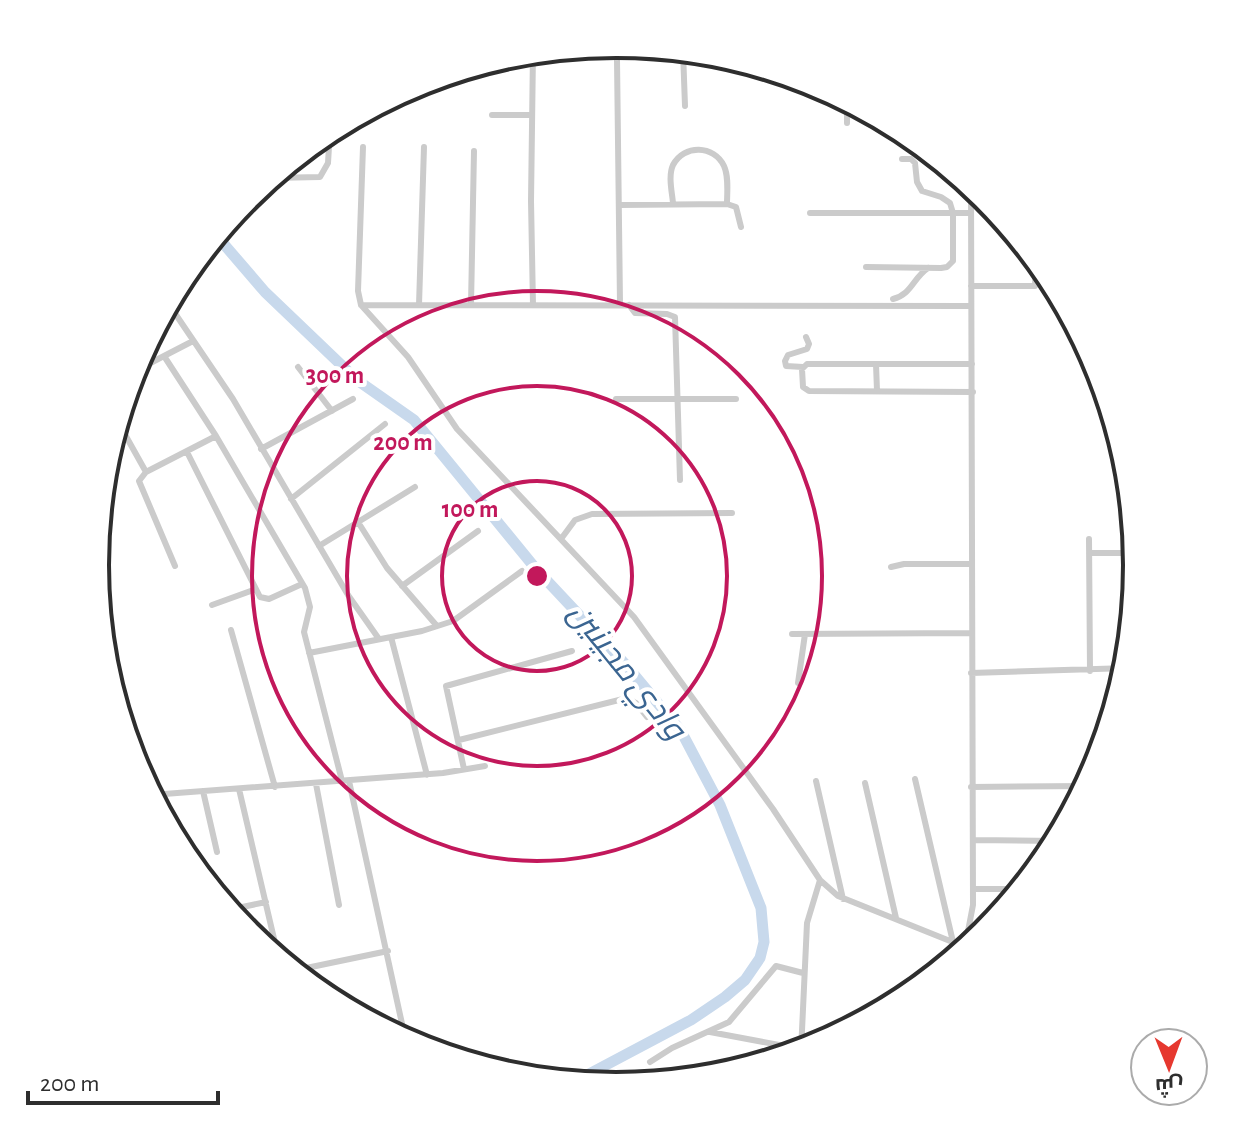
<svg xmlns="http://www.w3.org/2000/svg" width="1233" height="1131" viewBox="0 0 1233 1131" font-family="'Alegreya Sans',Cairo,sans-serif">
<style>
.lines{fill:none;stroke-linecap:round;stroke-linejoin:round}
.river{stroke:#c8d9ec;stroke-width:11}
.minor{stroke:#cbcbcb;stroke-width:6}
.ring{fill:none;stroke:#c2185b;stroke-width:4}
.labels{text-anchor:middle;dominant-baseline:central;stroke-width:8;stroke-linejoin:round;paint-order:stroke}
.water-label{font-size:32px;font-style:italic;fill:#3b6591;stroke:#fff}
.rim{fill:none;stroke:#2e2e2e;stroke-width:4}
.centre{fill:#c2185b;stroke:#fff;stroke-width:4}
.ring-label{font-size:24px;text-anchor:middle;font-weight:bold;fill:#c2185b;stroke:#fff;stroke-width:8;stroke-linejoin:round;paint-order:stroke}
</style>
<rect width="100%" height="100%" fill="#fff"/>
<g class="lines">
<path class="river" d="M216 235 265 292 357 380 414 420 536 569 626 665 681 731 720 805 761 908 764 942 760 958 745 980 725 997 691 1020 572 1083"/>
<path class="minor" d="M683 51 685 106
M533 52 531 201 533 305
M735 59V65
M617 60 620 304
M492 115H532
M847 123V100
M363 147 358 291 361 305 408 357 457 429 634 617 773 809 820 880 838 896 965 947
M271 178 320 177 328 163 330 130
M971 200H988
M673 203C672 192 668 176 673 165 684 144 714 145 724 166 729 177 727 192 727 204
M619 205 727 204 736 207 741 227
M810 213H971
M866 267 941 268 947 267 953 261V213L950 203 941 197 922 191 917 182 915 163 911 159H902
M971 286H1035L1036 259
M893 299C912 294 913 278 928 268
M168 303 233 399 348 595 379 639
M361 305 971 306
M419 305 424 147
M471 305 474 151
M629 305 635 313 667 314 675 317 680 480
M164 356 216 436 305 588 310 607 304 632 342 781
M876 364 877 391
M972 364H807L802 369 803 387 809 391 973 392
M298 367 332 411
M803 367 786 366 785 361 788 355 807 349 809 344 806 337
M133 372 193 341
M616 399H736
M118 422 146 472
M261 449 353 399
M187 452 260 597 269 599 302 584
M291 499 385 424
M358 522 387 568 437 626
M561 539 575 520 592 514 732 513
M1089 539 1090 671
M319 546 415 487
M1089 553H1137
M175 566 139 481 146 472 216 436
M891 567 904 564H972
M402 586 478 531
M212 605 256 589
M231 630 275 787
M792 634 971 633
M391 637 427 775
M309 653 422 631 453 621 522 571
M971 673 1128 668
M798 683 805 634
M459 740 627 698 636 703 647 717
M464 769 446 686 572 651
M915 779 953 942
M349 781 406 1042
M816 781 843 899
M865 783 896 918
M316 784 339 905
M971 787 1087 786
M239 789 279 960
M203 791 217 852
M151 795 443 773 485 766
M973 840 1058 841
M973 889H1022
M228 910 266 902
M968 936 983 937
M964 952 973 905 971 185
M292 971 388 951
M710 1032 801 1049
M801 1052 807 923 820 880
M650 1062 672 1048 729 1022 776 966 803 973
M627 1086 643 1074 724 1075"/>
</g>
<g class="ring">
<circle cx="537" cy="576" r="95"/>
<circle cx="537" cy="576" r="190"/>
<circle cx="537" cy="576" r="285"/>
</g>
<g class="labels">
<g class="water-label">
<text transform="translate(627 671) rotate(51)">وادي مجينين</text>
</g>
</g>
<path d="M0 0H1233V1131H0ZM109 565a507 507 0 1 1 1014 0a507 507 0 1 1-1014 0Z" fill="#fff" fill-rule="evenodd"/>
<path class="rim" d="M109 565a507 507 0 1 1 1014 0a507 507 0 1 1-1014 0Z"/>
<circle cx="537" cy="576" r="12" class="centre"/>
<g class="ring-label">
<text x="335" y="383">300 m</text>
<text x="403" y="450">200 m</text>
<text x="470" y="517">100 m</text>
</g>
<g transform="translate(1169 1067) rotate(179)"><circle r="38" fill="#ffffff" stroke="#ababab" stroke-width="2"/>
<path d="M0-6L14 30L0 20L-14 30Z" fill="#e6382f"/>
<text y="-12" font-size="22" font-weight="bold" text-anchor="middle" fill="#2e2e2e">ش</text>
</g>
<path d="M28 1091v12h190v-12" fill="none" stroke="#2e2e2e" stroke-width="4"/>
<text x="40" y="1091" font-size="24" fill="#2e2e2e" stroke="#ffffff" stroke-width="6" paint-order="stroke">200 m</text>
</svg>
